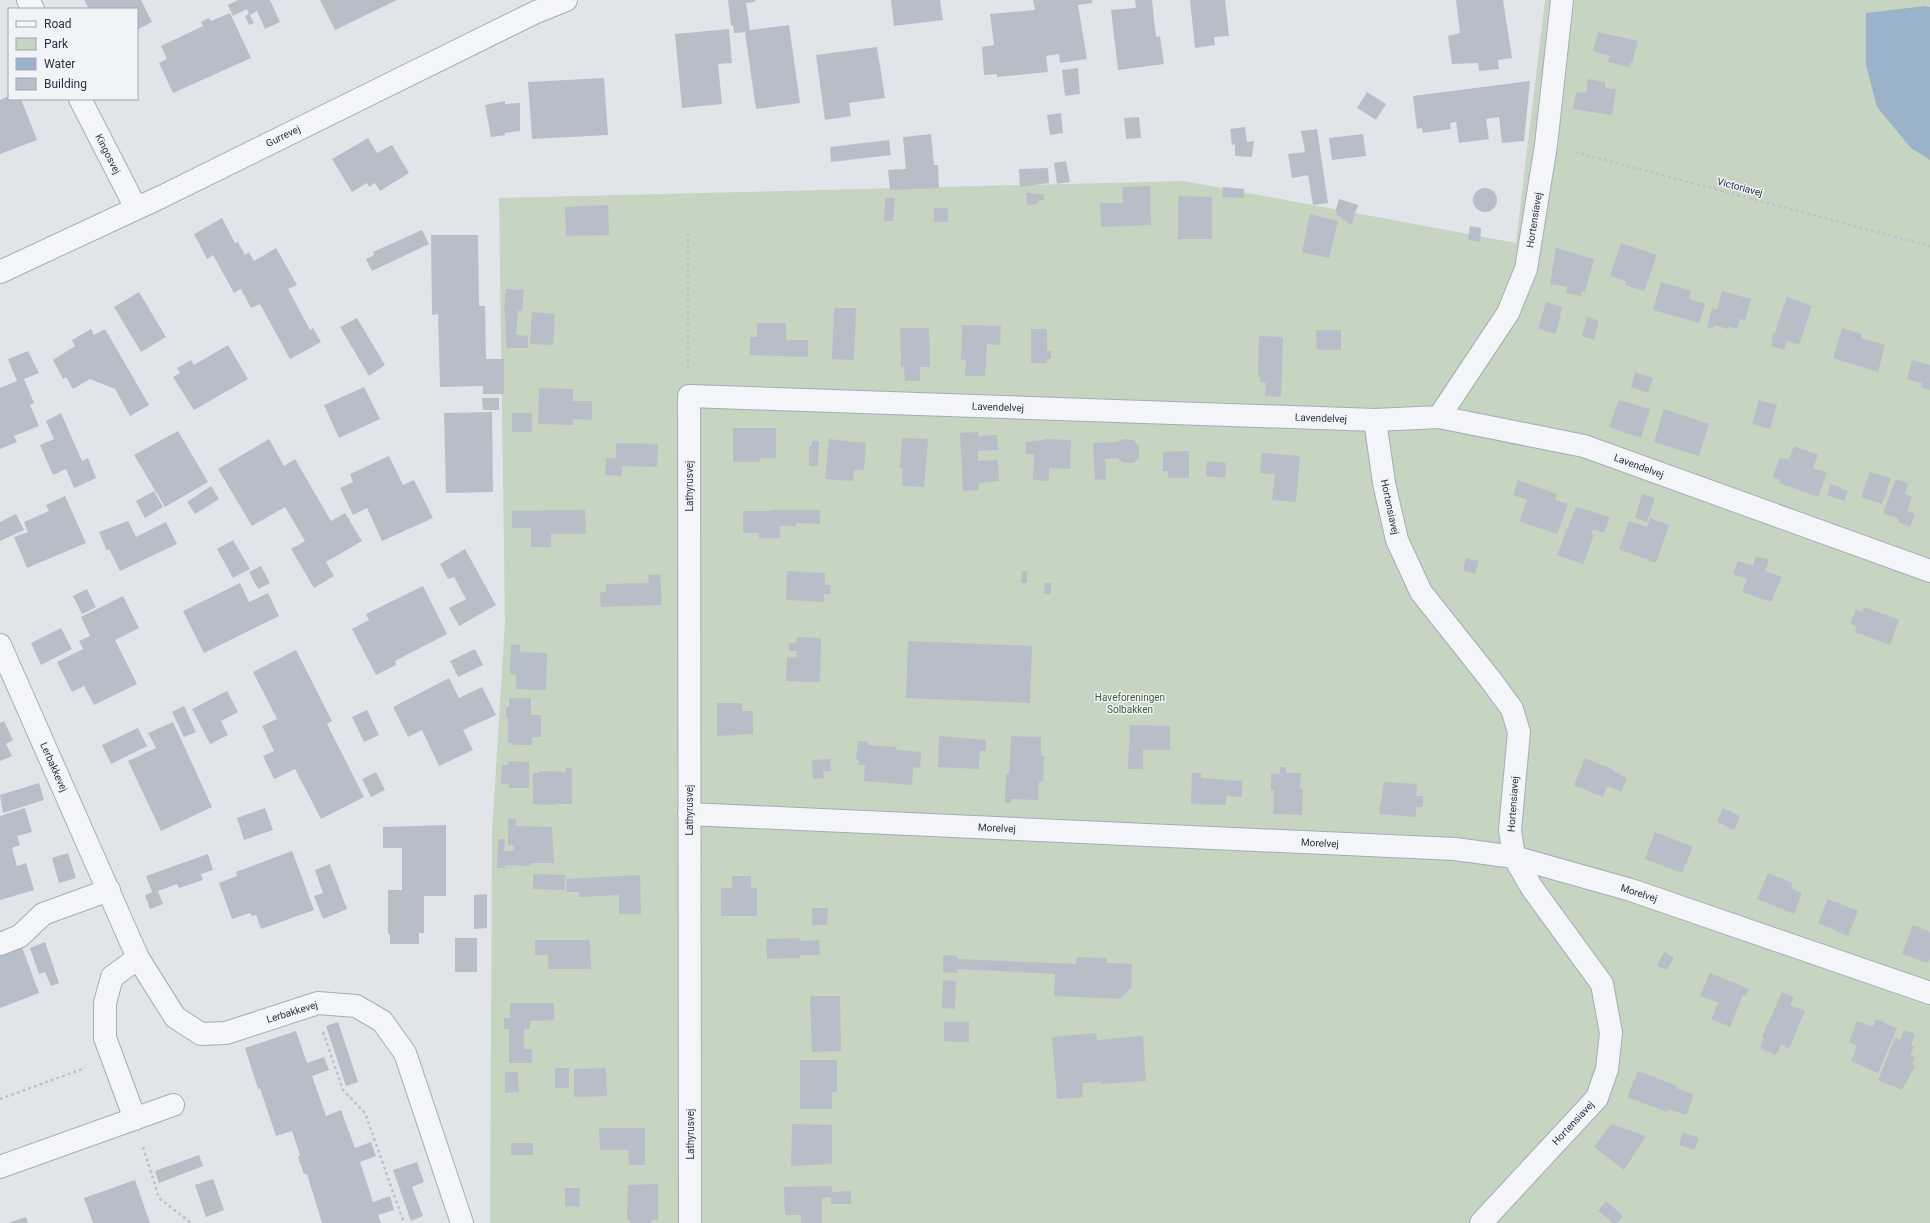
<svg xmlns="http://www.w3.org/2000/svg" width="1930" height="1223" viewBox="0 0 1930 1223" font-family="Roboto,sans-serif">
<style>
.green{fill:#c6d4c2}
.water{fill:#9bb2cb}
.building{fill:#b8bec8}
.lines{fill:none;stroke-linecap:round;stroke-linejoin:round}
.minor-casing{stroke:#a6acb5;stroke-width:24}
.path{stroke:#bfc2c9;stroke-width:2.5;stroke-dasharray:3 3;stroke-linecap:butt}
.minor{stroke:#f4f5f8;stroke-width:22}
.labels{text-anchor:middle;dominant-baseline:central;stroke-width:3;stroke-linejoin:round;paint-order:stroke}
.street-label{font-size:10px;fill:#293243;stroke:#f1f4f7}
.park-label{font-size:10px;fill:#3d5f35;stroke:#f1f4f7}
</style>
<rect width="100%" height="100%" fill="#e1e5ea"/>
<path class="green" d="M1545 0H1930V1223H490L492 832 505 622 499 198 1184 181 1516 243Z"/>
<path class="water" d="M1925 6 1930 7V160L1911 148 1877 107 1866 65V13Z"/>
<path class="building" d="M84 0H141L152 22 137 30V9H89Z
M238 0H270L280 22 265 29 257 11 250 15 254 23 249 25 245 16 249 14 247 9 233 16 228 5Z
M320 0H397L335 30Z
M728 0H755V2L746 3 750 30 789 25 800 103 756 109 745 32 734 33 733 26 731 25Z
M891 0H940L943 20 894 26Z
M1033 0H1092V3L1078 5 1087 59 1060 63 1059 54 1046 56 1048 72 997 77V74L984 75 982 47 994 45 990 14 1035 10Z
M1135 0H1152L1156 37 1160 36 1164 64 1118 70 1111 10 1136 8Z
M1190 0H1225L1229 36 1214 37 1215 45 1195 48Z
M1456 0H1503L1512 58 1498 60 1499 69 1479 71 1478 63 1452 64 1448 36 1460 33Z
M230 13 251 58 173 93 159 63 167 59 161 46 203 26 201 22 209 18 211 21Z
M729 29 732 63 718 64 722 104 682 108 675 34Z
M1598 32 1638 41 1632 63 1631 62 1629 67 1608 62 1610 56 1593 51Z
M877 47 885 98 849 103 851 116 825 120 816 55Z
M1078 68 1080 94 1065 96 1062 70Z
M604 78 608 135 532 139 528 82Z
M1588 79 1605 82V88L1616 89 1612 115 1573 109 1576 92 1586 93Z
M1530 81 1524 141 1502 143 1499 117 1486 119 1489 139 1459 143 1456 122 1450 123 1451 129 1423 133 1422 128 1417 129 1413 96Z
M1367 92 1386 104 1376 120 1357 108Z
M9 96V99H21L37 140 0 154V100Z
M505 101V104L520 103V131L505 133V135L491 137 485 105Z
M1061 113 1063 133 1050 135 1047 115Z
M1139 117 1141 138 1126 139 1124 118Z
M1245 127 1247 142 1254 141 1252 157 1235 156V144L1232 145 1230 129Z
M1317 129 1328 203 1313 205 1308 175 1292 178 1288 154 1305 152 1301 131Z
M931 134 934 165H938L939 188 890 190 888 170 906 169 903 137Z
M1363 134 1366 156 1332 160 1329 138Z
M368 138 377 153 392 145 409 173 380 191 375 183 369 187 367 183 352 192 332 159Z
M889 140 891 155 831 162 830 147Z
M1066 161 1070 182 1057 184 1054 163Z
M1048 168 1049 183 1020 187 1019 169Z
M1150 186 1151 225 1101 227 1100 203H1123L1122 187Z
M1223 187 1244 189V198L1222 197Z
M1473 200a12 12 0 1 1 24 0a12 12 0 1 1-24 0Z
M1026 193 1044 194V200L1038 201V204L1027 205Z
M1178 196 1212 197V239H1178Z
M885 198H895L893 221H884Z
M1339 199 1358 205 1351 225 1337 215 1336 209Z
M608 205 609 235 566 236 565 207Z
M934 208H948V222H934Z
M1310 214 1338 221 1329 258 1302 252Z
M222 218 235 243 238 242 245 255 249 252 254 261 276 248 297 285 288 289 310 330 313 328 321 342 290 359 260 304 251 308 241 289 234 293 213 255 207 259 194 234Z
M1470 226 1481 228 1480 242 1468 240Z
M422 230 429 244 372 271 366 259 374 255 373 252Z
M431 235H478L479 306H485L486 359H504V394H483V386L440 387 438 314 432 315Z
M1621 243 1657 255 1644 291 1625 285 1626 281 1610 276Z
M1556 248 1594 259 1585 292 1582 291 1581 296 1566 293 1567 287 1550 284Z
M1661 282 1691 291 1689 299 1705 304 1699 323 1653 310Z
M506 289 524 290 522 311H518L516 335 528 336V348H506L505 310H504Z
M1722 291 1751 299 1745 320 1740 319 1737 329 1728 326V329L1714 325 1713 329 1707 327 1712 308 1717 310Z
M139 292 166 337 141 352 114 307Z
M1787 297 1812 306 1799 345 1787 341 1784 350 1771 346 1773 341 1771 340 1773 334 1774 335Z
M1546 302 1562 307 1556 334 1538 329Z
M834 308H856L854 360 832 359Z
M532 312 555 314 553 345 530 344Z
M1587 317 1599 321 1594 340 1582 336Z
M357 318 385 365 369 376 340 327Z
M757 323H786V340H808V357L750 355V337H757Z
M962 325 1001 326 1000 345 987 344 985 376H965L966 360H961Z
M900 328H929L930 367H920V381H905L904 366 901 367Z
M1842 328 1862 334 1861 338 1885 345 1878 372 1833 358Z
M91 329 94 335 105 329 149 405 130 416 115 389 90 379 73 389 66 377 63 379 53 360 75 346 72 340Z
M1031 329H1047V351H1051V359H1047V363H1031Z
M1316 330H1341V350H1317Z
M1259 336 1283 337 1281 397 1265 396 1266 383 1260 382V375H1258Z
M228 345 248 379 194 410 173 377 180 373 177 368 191 360 194 365Z
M28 351 39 373 24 379 34 403 30 405 39 426 14 436 17 442 0 449V388L17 381 8 359Z
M1912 360 1930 365V390L1920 387 1922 383 1907 379Z
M1635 372 1653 378 1648 393 1631 387Z
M364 387 380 419 339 438 324 405Z
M539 388 573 389V401H592V420L573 419V425L538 424Z
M482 398H499V410H483Z
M1619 400 1650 409 1641 438 1609 427Z
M1759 400 1777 405 1770 429 1752 424Z
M1664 409 1709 424 1699 456 1654 442Z
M492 412 493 492 446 493 444 413Z
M61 413 82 461 88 458 96 478 74 488 66 469 53 475 40 445 54 439 46 421Z
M512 413H532V432H512Z
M733 428H776V458H760V462H733Z
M178 431 208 482 165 507 134 455Z
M978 432V436L997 435 998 450 978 451V461L998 460 999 481 978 483 979 490 963 491 960 433Z
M902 438 928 439 924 487 902 486 903 468H900Z
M269 439 284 466 295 459 331 521 345 513 362 541 326 562 334 576 314 588 291 549 305 541 285 507 252 526 218 469Z
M829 439 866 443 864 470H854L853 481 825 479Z
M1044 439 1071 440 1070 469 1049 468V481L1033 480 1034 454H1026V442L1044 440Z
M1124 439 1134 440 1139 447V457L1134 463H1124L1117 458 1105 459 1106 479 1095 480 1093 443 1117 442Z
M812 441H819L818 466H809V446H812Z
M616 443 658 444 657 467 622 466V476L605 475 606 458H616Z
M1794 446 1818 455 1813 468 1827 473 1818 497 1779 483 1780 480 1772 477 1780 458 1789 459Z
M1189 451V478H1168V471H1163V452Z
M1262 453 1300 456 1296 502 1272 500 1275 474 1260 473Z
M389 456 403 485 414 480 433 518 382 541 367 508 353 515 340 488 353 482 350 474Z
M1207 461 1226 463 1225 478 1206 476Z
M1870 472 1891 478 1882 504 1861 497Z
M1896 479 1908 483 1905 494 1912 497 1907 511 1915 514 1910 527 1898 522 1899 519 1883 513Z
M1518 480 1557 494 1555 500 1568 504 1557 534 1519 521 1527 500 1513 495Z
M1831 484 1848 491 1844 501 1827 495Z
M211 486 219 499 195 514 187 502Z
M154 491 163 507 145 518 136 501Z
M1642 494 1655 498 1647 522 1635 518Z
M65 496 86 543 27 568 14 537 28 532 24 522 49 511 46 505Z
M1576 507 1610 517 1604 533 1593 529 1591 534 1594 535 1583 564 1557 555Z
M585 510 586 534H551V547H531V528H512V511Z
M770 510H820V524L796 523V526H780V538H759V533H743V511H770Z
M16 514 24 530 0 541V522Z
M1650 518 1669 525 1656 563 1619 549 1629 521 1647 527Z
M128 521 136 537 166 522 177 544 120 571 109 549 107 551 99 532Z
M233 540 250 569 233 578 217 549Z
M465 549 496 605 459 626 449 608 466 599 454 577 448 579 440 564Z
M1756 556 1769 560 1765 571 1782 577 1771 602 1742 592 1747 579 1733 574 1738 561 1753 566Z
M1466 558 1479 561 1475 574 1463 570Z
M261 566 270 583 258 589 249 572Z
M787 571 825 573V585H831L830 594H824V602L786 600Z
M1022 571H1027V583H1021Z
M660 574 662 605 601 607 600 592H606V584L649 583 648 575Z
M240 583 249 602 268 593 279 616 204 653 183 611Z
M1045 583H1051V594H1044Z
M423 586 447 634 395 661 396 665 376 675 352 629 369 620 366 614Z
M87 589 96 607 82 614 73 596Z
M123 596 139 628 115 640 137 684 94 705 84 686 72 692 57 662 83 649 79 641 90 636 81 617Z
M1864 607 1899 620 1890 645 1855 632 1857 627 1850 624 1856 609 1862 612Z
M61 628 72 649 41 665 31 643Z
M797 637 821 638 820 682 786 681 787 657 796 658 797 651H789V643H796Z
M908 641 1032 646 1030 703 906 698Z
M511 644 520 645V652L547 653 546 690 516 689V675H510Z
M475 649 483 665 458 677 450 661Z
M296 650 332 721 327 724 364 797 321 819 295 769 274 779 263 756 274 751 262 726 277 719 253 672Z
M449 678 459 698 482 687 496 715 463 730 473 750 439 766 422 730 408 737 393 707Z
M227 691 238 712 221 721 228 735 210 744 192 709Z
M509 698H531V715H541V737H532V745H513V743H508V718H506V707H509Z
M717 703H742V711H753V734L717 736Z
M184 706 196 732 184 737 172 712Z
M367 710 379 735 364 742 352 717Z
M4 721 13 740 6 744 12 756 0 761V723Z
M173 722 212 807 161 831 128 761 156 748 148 733Z
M1130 725 1170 726V750H1143V769H1128Z
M138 728 147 746 111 764 102 745Z
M939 736 986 740V751H980L979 769 938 767Z
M1011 736 1041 737V756H1044L1043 782H1039L1038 800 1011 799V803H1005L1006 774H1009Z
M858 741 869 742 868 745 897 747 896 750 921 752 920 768 913 767 912 785 864 781 865 765H858L859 760H856Z
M1585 758 1614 770 1613 771 1627 778 1621 792 1607 786 1603 797 1574 785Z
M830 759 831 771H823L824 778 813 779 812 760Z
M509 761 529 762V788H509V784H501L502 765H508Z
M1280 767H1286V773H1301L1300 789H1303L1302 815 1273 814 1274 790H1271V774H1280Z
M566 768H572V804H554V805L533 804V773H539V771L566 772Z
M376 772 385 790 371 797 362 779Z
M1192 773H1201V778L1242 781V797L1226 796V805L1191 804Z
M1384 782 1417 784 1416 796H1423V807H1416V817L1379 814Z
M39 783 44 800 3 813 0 795Z
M25 808 32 832 17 836 20 845 12 848 17 866 26 863 34 890 0 900V816Z
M265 808 273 830 244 840 237 818Z
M1723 808 1740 816 1734 830 1717 822Z
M508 819H516V826L552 827 554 863H531V866L505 865V868H497L498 839H505L504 851H514V845H508Z
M446 825V896H424V933H419V944H390V934H388V890H402V848H383V827Z
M1655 832 1693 847 1682 873 1645 859Z
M292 851 314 910 261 929 256 915 252 916 250 913 232 919 219 883 237 876 236 872Z
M68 853 76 878 59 883 52 858Z
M208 854 213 870 201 874 203 880 179 888 177 884 158 891 163 904 150 909 145 895 152 892 146 876Z
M330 864 347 909 323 919 314 896 323 893 315 870Z
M1768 873 1793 883 1791 888 1802 893 1794 914 1757 899Z
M533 874 565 875V890L533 889Z
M640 875 641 914H619V895L579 897V892H567L566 879Z
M732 876H751V888H757V916H721V888H732Z
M487 894V928L474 929V895Z
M1828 899 1858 911 1848 936 1818 923Z
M812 908H828L827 925H812Z
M1913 925 1930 932V959L1928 963 1902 954Z
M455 938H477V972H455Z
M800 938V941L819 940 820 955H800V958L767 959 766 939Z
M535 940H590L591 969H548V955H535Z
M45 942 59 983 51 986 45 972 39 974 30 948Z
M22 947 39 993 0 1008V955Z
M1664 952 1674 957 1667 970 1657 966Z
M943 955 957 956V959L1076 964 1077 957 1107 958V963L1132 964 1131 988 1120 999 1054 996 1055 974 957 969V973L943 972Z
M1710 973 1749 989 1746 996 1743 995 1730 1027 1711 1019 1718 1003 1700 996Z
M943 980 956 981 955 1009 942 1008Z
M1782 992 1794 997 1790 1005 1805 1011 1789 1049 1781 1045 1776 1055 1760 1048 1764 1038 1762 1037Z
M810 996H840L841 1051 812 1052Z
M510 1003H554V1020L530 1021V1029H524V1049H532V1063H509V1029H504V1018H510Z
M1876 1019 1897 1028 1878 1073 1851 1061 1857 1046 1849 1042 1857 1021 1873 1027Z
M338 1022 358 1082 346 1086 326 1026Z
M944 1022H969V1042L944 1041Z
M1904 1030 1915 1034 1911 1045 1914 1046 1910 1056 1915 1057 1912 1064 1915 1066 1902 1090 1878 1080 1895 1038 1900 1040Z
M296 1031 307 1063 324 1057 329 1070 312 1076 326 1116 341 1110 355 1148 371 1142 376 1156 360 1162 373 1202 390 1196 394 1210 378 1215 381 1223H322L307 1174H304L298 1157 300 1155 292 1131 276 1136 260 1088 258 1089 245 1048Z
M1096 1033 1097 1040 1143 1036 1146 1081 1101 1084V1082L1082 1083 1083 1097 1057 1099 1052 1037Z
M800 1060H837V1092H832V1109H800Z
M555 1068H569V1088H555Z
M606 1068 607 1096 574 1097V1069Z
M1638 1071 1677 1086 1676 1088 1694 1095 1686 1115 1668 1109 1667 1112 1627 1097Z
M505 1072H518L519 1092 505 1093Z
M792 1124 832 1125V1164L791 1166Z
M1611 1124 1646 1136 1624 1170 1594 1147Z
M599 1128H645V1165H629L628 1150H600Z
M1683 1132 1699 1138 1694 1150 1679 1145Z
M511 1143H533V1155H511Z
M199 1155 203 1166 159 1183 155 1171Z
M417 1162 424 1182 412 1187 423 1216 411 1221 393 1170Z
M213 1179 224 1210 206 1217 195 1185Z
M135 1180 150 1223H93L84 1198Z
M658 1184V1220H651V1223H630V1220H627L628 1185Z
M832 1186V1192L851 1191V1204H831V1197L822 1198V1223H801V1215H785L784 1187Z
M565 1188H580L579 1207 565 1206Z
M1606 1201 1623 1216 1617 1223H1613L1598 1211Z
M26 1217 28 1223H8Z"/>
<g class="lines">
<g class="minor-casing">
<path id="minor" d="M28 0 33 9
M80 99 136 208
M0 272 161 197 536 12 566 0
M1439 417 1508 313 1526 269 1546 145 1562 0
M1375 420 1384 483 1397 540 1421 592 1490 679 1512 709 1519 732 1510 830 1514 857 1532 888 1602 984 1611 1033 1607 1069 1597 1098 1481 1223
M0 645 138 958 175 1017 201 1034 226 1033 318 1003 356 1006 382 1021 405 1053 462 1223
M689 814 1455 849 1514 857 1631 890 1930 993
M0 944 20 936 43 914 109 890
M135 1119 105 1038V1003L112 977 138 958
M0 1167 173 1105
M690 1223 689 396 1375 420 1439 417 1584 446 1930 571"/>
</g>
<path class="path" d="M1575 152 1930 246
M688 233V368
M323 1032 343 1090 365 1113 404 1223
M0 1099 85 1068
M143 1147 159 1198 191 1223"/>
<use href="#minor" class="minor"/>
</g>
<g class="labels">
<g class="street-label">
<text transform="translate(283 136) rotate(-26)">Gurrevej</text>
<text transform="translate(108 154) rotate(63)">Kingosvej</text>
<text transform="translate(1740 187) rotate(15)">Victoriavej</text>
<text transform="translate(1534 220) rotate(-81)">Hortensiavej</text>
<text transform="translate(998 407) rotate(2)">Lavendelvej</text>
<text transform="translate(1321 418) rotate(2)">Lavendelvej</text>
<text transform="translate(1639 466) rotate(20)">Lavendelvej</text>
<text transform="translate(689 486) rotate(-90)">Lathyrusvej</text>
<text transform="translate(1390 507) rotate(78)">Hortensiavej</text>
<text transform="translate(54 767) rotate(66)">Lerbakkevej</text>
<text transform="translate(1513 804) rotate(-86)">Hortensiavej</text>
<text transform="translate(689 810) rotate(-90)">Lathyrusvej</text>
<text transform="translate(997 828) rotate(3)">Morelvej</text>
<text transform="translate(1320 843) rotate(3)">Morelvej</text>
<text transform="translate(1639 893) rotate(18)">Morelvej</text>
<text transform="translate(292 1012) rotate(-17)">Lerbakkevej</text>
<text transform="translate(1573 1123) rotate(-47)">Hortensiavej</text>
<text transform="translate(690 1134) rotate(-90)">Lathyrusvej</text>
</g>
<g class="park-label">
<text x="1130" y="697">Haveforeningen<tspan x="1130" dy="12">Solbakken</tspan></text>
</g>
</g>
<rect x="8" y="8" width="130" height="92" fill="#f1f4f7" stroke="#a1a6af"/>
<rect x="16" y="21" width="20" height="6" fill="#f4f5f8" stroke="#a1a6af"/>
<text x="44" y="28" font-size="12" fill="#293243">Road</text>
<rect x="16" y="38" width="20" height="12" fill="#c6d4c2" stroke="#a1a6af"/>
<text x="44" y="48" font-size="12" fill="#293243">Park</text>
<rect x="16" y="58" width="20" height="12" fill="#9bb2cb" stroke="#a1a6af"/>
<text x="44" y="68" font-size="12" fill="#293243">Water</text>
<rect x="16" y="78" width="20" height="12" fill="#b8bec8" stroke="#a1a6af"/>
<text x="44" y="88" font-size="12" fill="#293243">Building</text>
</svg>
